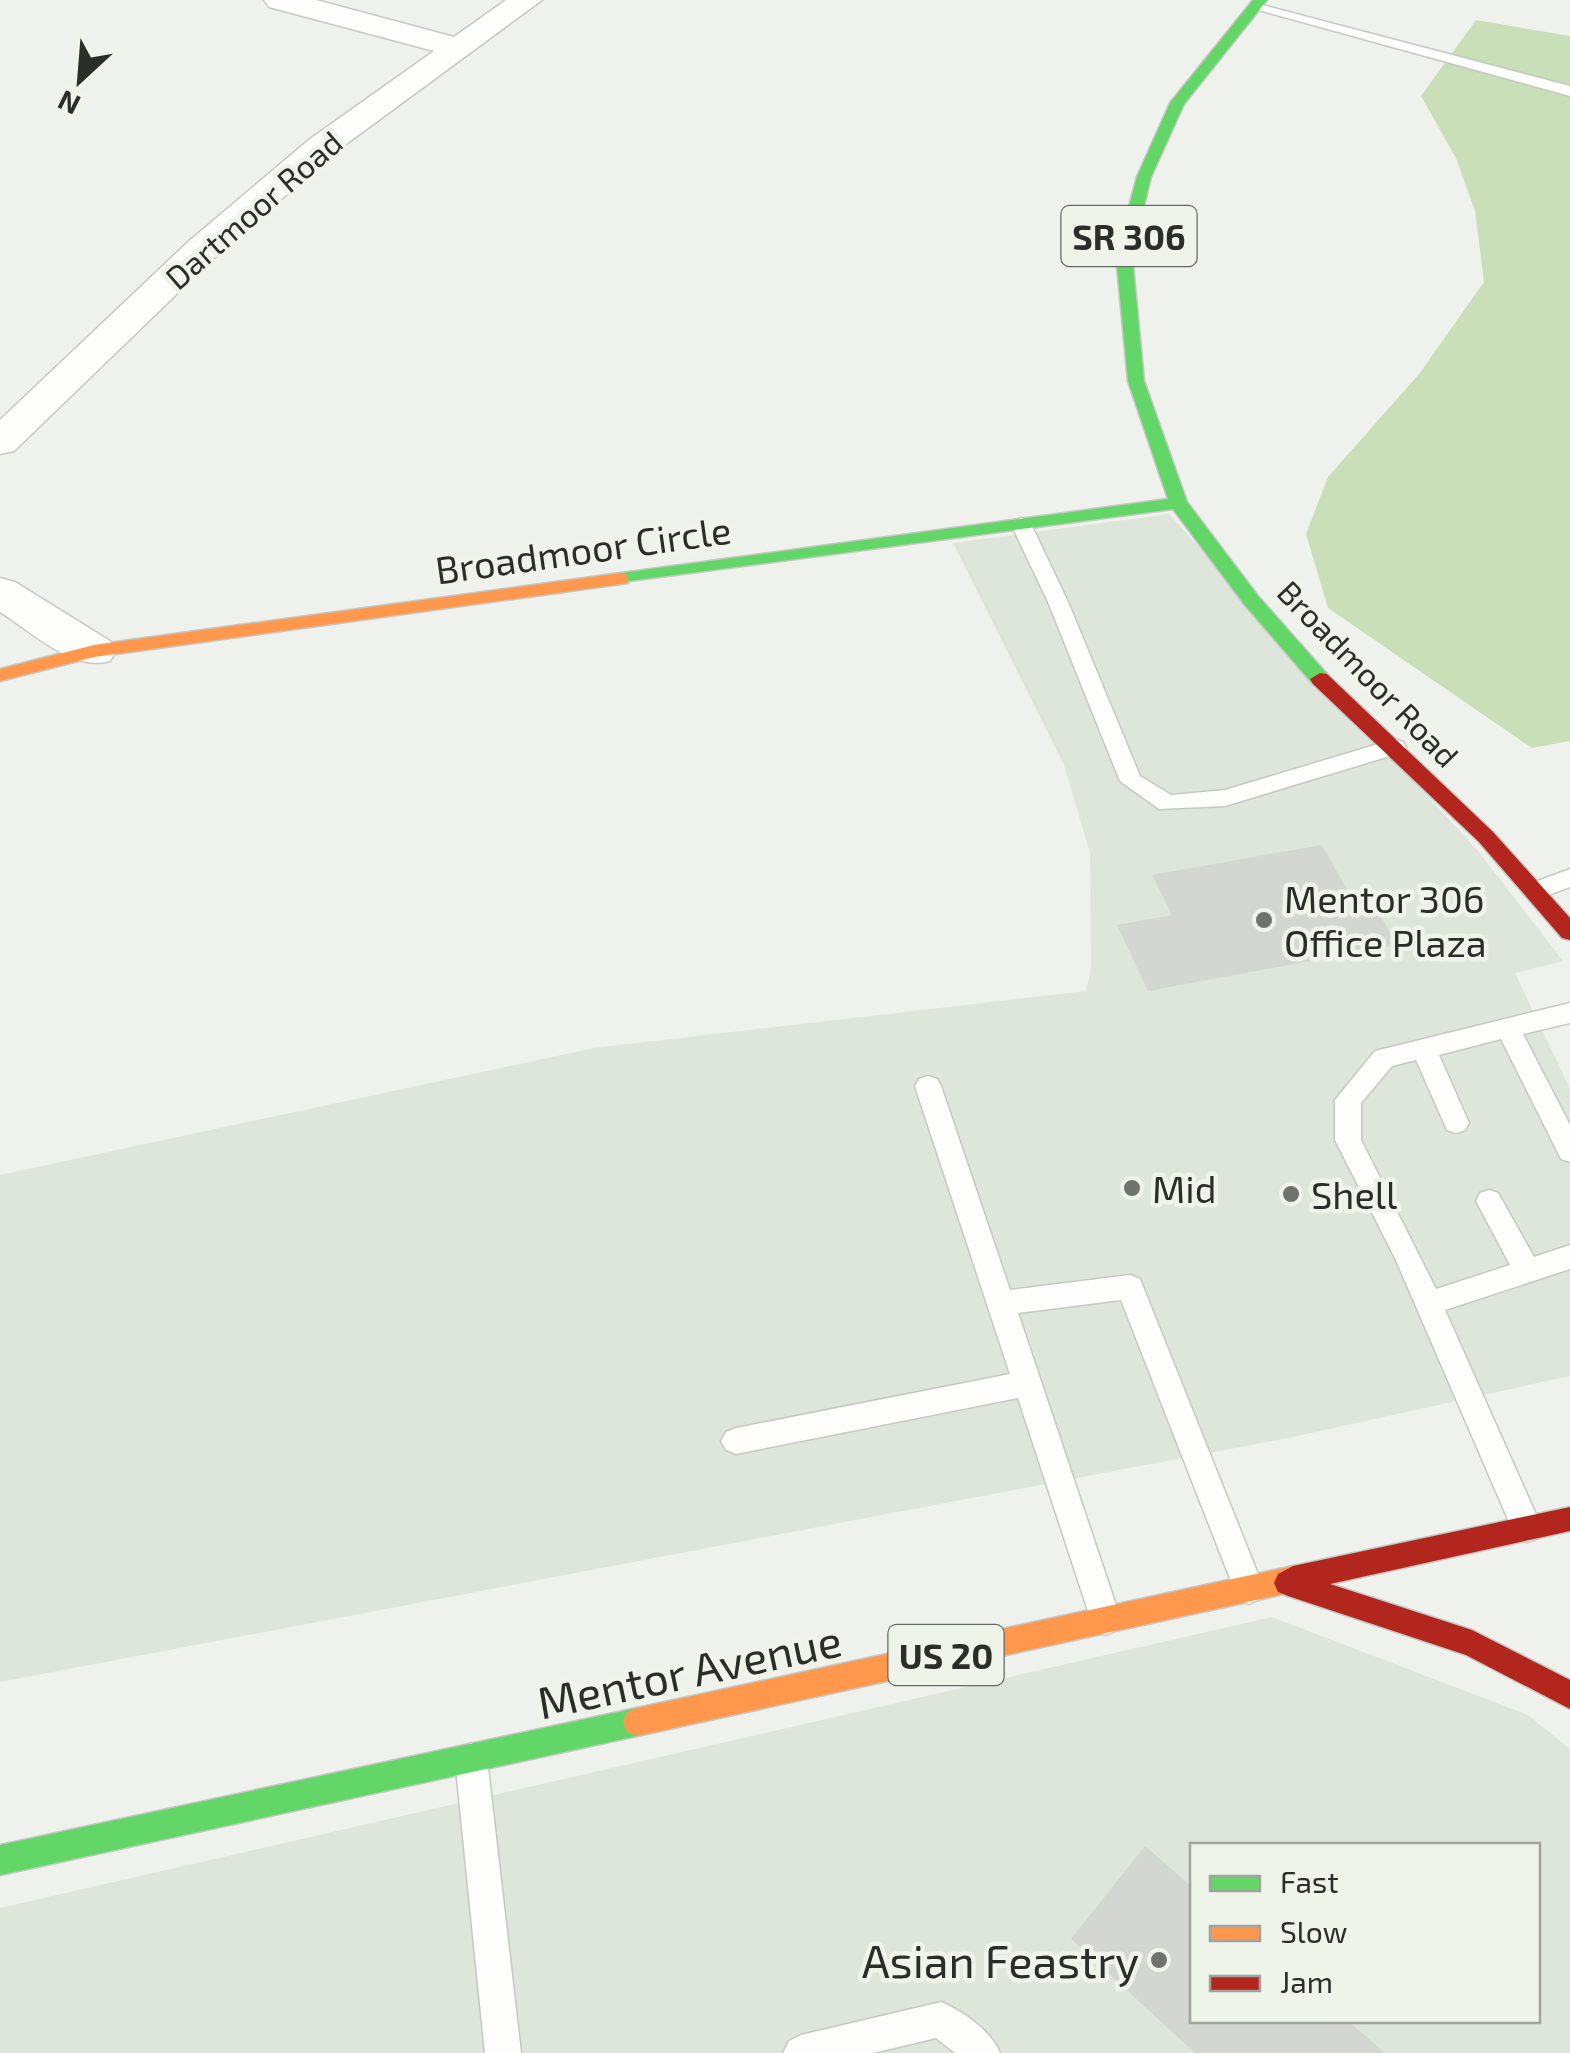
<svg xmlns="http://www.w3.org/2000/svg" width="1570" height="2053" viewBox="0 0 1570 2053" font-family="'Exo 2',sans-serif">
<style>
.built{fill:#dee5db;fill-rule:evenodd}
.forest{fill:#c8dfb8}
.building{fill:#d4d6d2}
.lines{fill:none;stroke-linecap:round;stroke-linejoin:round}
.lane-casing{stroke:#c5c8c3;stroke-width:3}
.street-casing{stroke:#c5c8c3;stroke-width:3}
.fast-casing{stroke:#c5c8c3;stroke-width:3}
.slow-casing{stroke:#c5c8c3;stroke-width:3}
.jam-casing{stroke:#c5c8c3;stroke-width:3}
.lane{fill:#fdfdfc;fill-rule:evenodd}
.street{fill:#fdfdfc;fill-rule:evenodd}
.fast{fill:#63d668;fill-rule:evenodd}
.slow{fill:#ff974d;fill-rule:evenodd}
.jam{fill:#b3261e;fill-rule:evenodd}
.poi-dot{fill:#6f726d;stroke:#eef4ea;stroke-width:4}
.labels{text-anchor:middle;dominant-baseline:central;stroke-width:9;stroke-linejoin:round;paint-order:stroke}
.far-street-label{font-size:32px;fill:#2a2d29;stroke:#eef4ea}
.shield{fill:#eef4ea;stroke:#656963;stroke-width:2.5}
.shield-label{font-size:35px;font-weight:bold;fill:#2a2d29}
.street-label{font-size:38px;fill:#2a2d29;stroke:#eef4ea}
.poi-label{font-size:38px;fill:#2a2d29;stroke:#eef4ea;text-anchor:start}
.near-street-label{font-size:45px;fill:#2a2d29;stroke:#eef4ea}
.near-poi-label{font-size:45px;fill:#2a2d29;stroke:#eef4ea;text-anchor:end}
</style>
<rect width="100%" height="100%" fill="#eff2ec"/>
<path class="built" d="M1169 514 1478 851 1563 961 1515 973 1570 1089V1376L1288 1438 0 1682V1175L594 1048 1086 991 1091 969 1090 853 1064 765 953 543Z
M1272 1617 1528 1715 1570 1749V2053H0V1908ZM1192 1846H1538V2020H1192Z"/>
<path class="forest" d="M1476 20 1570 36V741L1532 748 1328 608 1306 534 1328 477 1419 374 1484 282 1475 211 1456 158 1421 96Z"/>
<path class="building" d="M1322 845 1350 895 1367 892 1397 945 1148 991 1117 925 1172 915 1152 875Z
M1145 1846 1192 1887V2020H1347L1385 2053H1195L1071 1939Z"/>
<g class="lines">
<g class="lane-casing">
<path id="lane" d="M1251 2 1570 86V96L1251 8Z
M1021 518 1031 524 1068 602 1140 776 1171 795 1225 790 1395 739 1403 742 1406 747 1403 752 1225 806 1159 809 1120 781 1048 602 1011 524Z
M1570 869V887L1535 900 1523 891 1527 885Z
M1570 1003V1023L1523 1034 1570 1125V1162L1561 1159 1501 1039 1439 1055 1469 1123 1465 1130 1456 1133 1447 1130 1416 1060 1392 1066 1361 1103V1140L1436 1289 1510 1265 1476 1201 1480 1193 1489 1190 1498 1193 1534 1257 1570 1245V1269L1445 1310 1542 1528 1538 1538 1527 1542 1516 1538 1395 1258 1335 1140V1100L1375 1051Z
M928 1076 937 1079 941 1086 1010 1290 1130 1275 1140 1279 1264 1589 1260 1599 1249 1604 1238 1599 1121 1300 1018 1313 1121 1620 1117 1630 1106 1635 1095 1630 1091 1620 1018 1398 736 1454 726 1450 721 1441 726 1432 736 1428 1010 1374 915 1086 919 1079Z
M471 1743 482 1748 487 1759 521 2053H485L455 1759 460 1748Z
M941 2002C963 2011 991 2031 1000 2053H955L936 2038 873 2053H783L789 2041 801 2035Z"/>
</g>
<g class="street-casing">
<path id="street" d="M264 0H316L454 37 506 0H542L334 153 214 258 14 451 0 454V420L188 242 310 139 434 51 269 7Z
M0 578 15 582 110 641 116 651 110 661C72 672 31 631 0 612Z"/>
</g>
<g class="fast-casing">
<path id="fast" d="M1253 0H1267L1184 104 1151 177 1132 255 1144 381 1187 502 1258 596 1327 674 1330 679 1327 684H1313L1244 604 1173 509 614 583V575L621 573 1168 499 1128 381 1116 255 1137 177 1170 103Z
M637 1708 647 1712 651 1722 647 1732 637 1736 0 1875V1845Z"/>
</g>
<g class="slow-casing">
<path id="slow" d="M621 573 628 575V583L94 657 0 681V669L94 645Z
M1293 1566 1303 1570 1307 1579 1303 1588 1293 1592 637 1736 627 1732 623 1722 627 1712 637 1708Z"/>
</g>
<g class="jam-casing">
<path id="jam" d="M1320 673 1327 674 1493 832 1570 918V940L1562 938 1479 842 1313 684 1310 679Z
M1570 1507V1531L1330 1584 1472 1630 1570 1680V1709L1466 1655 1288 1596 1278 1592 1274 1583 1278 1574 1293 1566Z"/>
</g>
<use href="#lane" class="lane"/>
<use href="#street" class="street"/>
<use href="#fast" class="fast"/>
<use href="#slow" class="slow"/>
<use href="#jam" class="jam"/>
</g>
<g class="poi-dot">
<circle cx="1264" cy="920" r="10"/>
<circle cx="1132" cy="1188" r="10"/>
<circle cx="1291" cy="1194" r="10"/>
<circle cx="1159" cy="1960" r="10"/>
</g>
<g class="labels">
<g class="far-street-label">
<text transform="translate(253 209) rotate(-41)">Dartmoor Road</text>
<text transform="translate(1369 673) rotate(46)">Broadmoor Road</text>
</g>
<g class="shield">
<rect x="1061.5" y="206" width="135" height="60" rx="8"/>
<rect x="888.5" y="1625" width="115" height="60" rx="8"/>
</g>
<g class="shield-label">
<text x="1129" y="236">SR 306</text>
<text x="946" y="1655">US 20</text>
</g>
<g class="street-label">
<text transform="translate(583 549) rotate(-8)">Broadmoor Circle</text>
</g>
<g class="poi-label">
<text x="1284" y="898">Mentor 306<tspan x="1284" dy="44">Office Plaza</tspan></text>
<text x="1152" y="1188">Mid</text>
<text x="1311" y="1194">Shell</text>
</g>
<g class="near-street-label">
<text transform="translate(689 1670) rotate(-12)">Mentor Avenue</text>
</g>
<g class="near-poi-label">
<text x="1139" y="1960">Asian Feastry</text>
</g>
</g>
<rect x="1190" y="1843" width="350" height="180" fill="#eef4ea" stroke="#a0a49d" stroke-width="2.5"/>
<rect x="1210" y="1876" width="50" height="15" fill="#63d668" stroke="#a0a49d" stroke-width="2.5"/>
<text x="1280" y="1893" font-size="30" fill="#2a2d29">Fast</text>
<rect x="1210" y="1926" width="50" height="15" fill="#ff974d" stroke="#a0a49d" stroke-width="2.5"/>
<text x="1280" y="1943" font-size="30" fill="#2a2d29">Slow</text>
<rect x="1210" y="1976" width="50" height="15" fill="#b3261e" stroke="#a0a49d" stroke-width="2.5"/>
<text x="1280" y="1993" font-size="30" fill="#2a2d29">Jam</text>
<g transform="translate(80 80) rotate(206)" stroke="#eef4ea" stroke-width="8" paint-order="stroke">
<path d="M0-8L18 38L0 25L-18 38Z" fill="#2a2d29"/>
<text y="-15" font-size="28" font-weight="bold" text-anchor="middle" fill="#2a2d29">N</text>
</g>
</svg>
